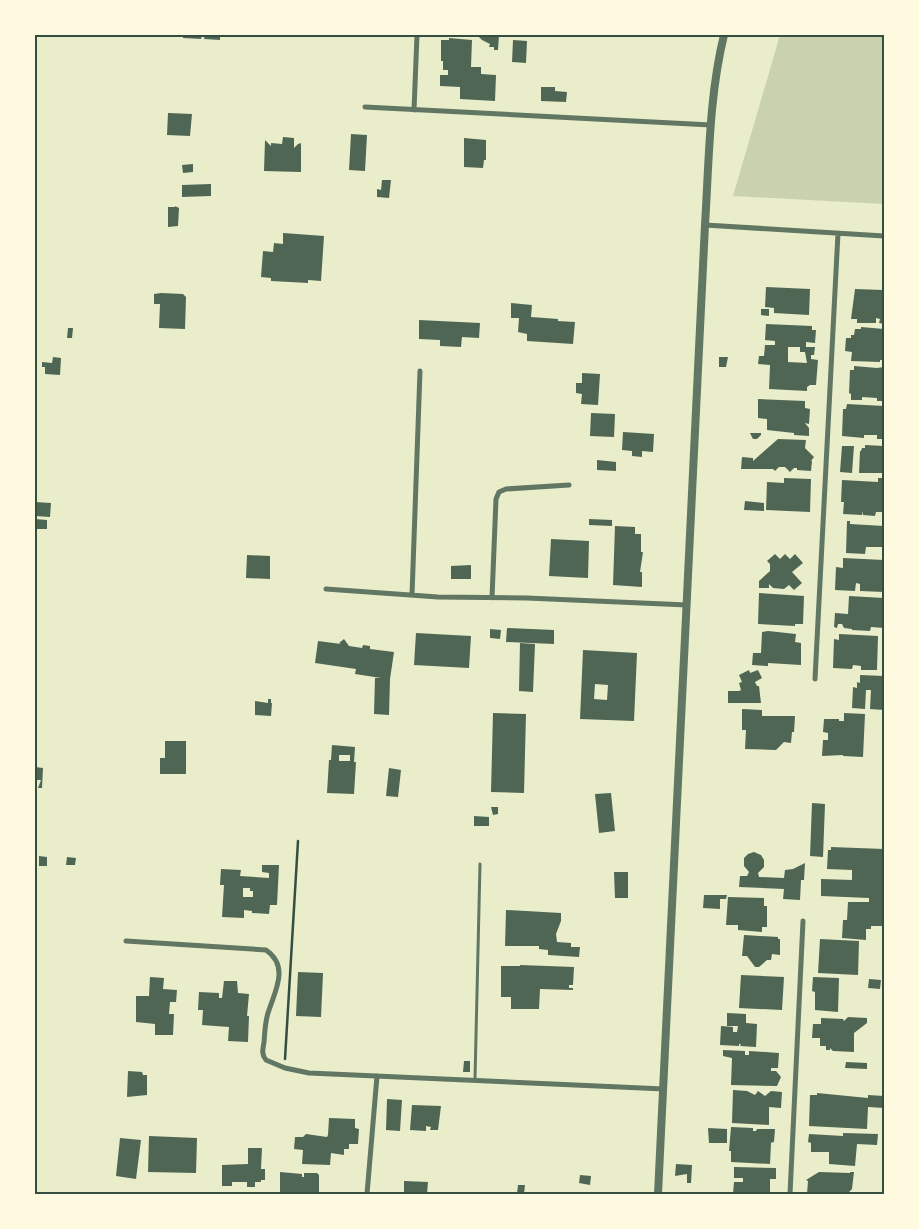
<svg xmlns="http://www.w3.org/2000/svg" width="919" height="1229" viewBox="0 0 919 1229" font-family="'Fira Sans',sans-serif">
<style>
.green{fill:#cad2ad}
.building{fill:#4f6655;fill-rule:evenodd}
.lines{fill:none;stroke-linecap:round;stroke-linejoin:round}
.path{stroke:#344e41;stroke-width:2.5}
.service{stroke:#617663;stroke-width:3}
.minor{stroke:#617663;stroke-width:5}
.tertiary{stroke:#617663;stroke-width:8}
.neatline{fill:none;stroke:#344e41;stroke-width:2}
</style>
<rect width="100%" height="100%" fill="#e9edc9"/>
<path class="green" d="M780 35H884V204L733 196Z"/>
<path class="building" d="M183 35H202L201 39 183 38Z
M205 35H220V40L204 39Z
M477 35H499L498 50H494V47H489L490 44 482 40Z
M449 38 472 40 471 67H481V74L496 75 495 101 460 99V87L440 86V75H448V70H443V61H441V40H449Z
M513 40 527 41 526 63 512 62Z
M541 87H555V91L567 92 566 102 541 101Z
M168 113 192 114 190 136 167 135Z
M351 134 367 135 365 171 349 170Z
M283 137 294 138V148L298 144 301 143V172L264 171 265 140 271 146V143L282 144Z
M464 138 486 140V160H484L483 168 464 167Z
M193 164V172L183 173 182 165Z
M382 180H391L389 198 377 197V189L381 190Z
M211 184V196L182 197V185Z
M175 206 179 208 178 226 168 227V207H175Z
M283 233 324 236 321 281 308 280V283L271 281V278L261 277 263 251 273 252 274 243 283 244Z
M766 287 810 289 809 315 774 313V308L765 307Z
M855 289 884 290V324L879 323 880 319 876 318V323H857V319H851Z
M161 293 183 294 186 297 185 329 159 328 160 304H154V294Z
M511 303 532 305 531 317 558 319V321L575 322 573 344 527 341V334L518 332 519 318H511Z
M761 309H769V316L761 315Z
M419 320 480 323 479 338 462 337 461 347 440 346V340L419 339Z
M766 324 812 326V330H816L815 343 806 342V347H815L814 355H811V359L818 360 816 385H810L807 387V391L769 389 770 365 758 364 759 356H764L765 345H775V341L765 340ZM788 347H800V352H805L807 363 788 362Z
M861 327 884 329V360H880V362L851 361 852 352 845 351 846 338H851V335H854L855 329H861Z
M68 328H73L72 338H67Z
M53 357 61 358 60 375 45 374V367H42V362L52 363Z
M719 357H728L726 367H719Z
M854 366 877 368 884 367V401H877V398L862 397V400H851V394L849 393 850 370H854Z
M582 373 600 374 598 405 581 404 582 394 576 393V383H582Z
M758 399 805 401V408L810 409 809 424 805 423 809 428V436L794 435V433L767 430V419L758 418Z
M847 404 884 406V439H877V435H864V438L842 436 843 409H846Z
M591 413 615 414 614 437 590 436Z
M623 432 654 434 653 452 642 451V457L632 456V451L622 450Z
M750 433H761V435L757 439H753Z
M778 439 806 440 805 448 814 457 811 461H812L811 471 797 470V468H794L790 472 785 467H779L775 471 773 469H741L742 457 753 458V461Z
M865 445 884 446V473H859L860 451H861L862 448H865Z
M842 446H854L852 473 840 472Z
M597 460 616 462V471L597 470Z
M784 478 811 479 810 512 766 510 767 482 784 483Z
M878 478H884V512H876L875 516 863 515 862 511V515L843 514 844 502H841L842 480 878 482Z
M745 501 764 503V511L744 510Z
M35 502 51 503 50 517 35 516Z
M35 519 47 520V529H35Z
M589 519 612 520V526L589 525Z
M847 521H850V524L884 526V547H866L865 554 846 553Z
M615 526 635 527V534H641V552H643L640 572H642V587L613 585Z
M551 539 589 541 588 578 549 576Z
M775 554 780 559 785 554 790 559 795 554 803 563 792 572 802 583 794 590 789 585 784 589 773 588 769 584V588H759V581L770 571V564L767 561Z
M247 555 270 556V579L246 578Z
M843 558 884 560V592L860 591V584L856 583 855 591 835 590 836 567 843 568Z
M471 565V579H451V566Z
M759 593 804 596 803 624H795V626L758 624Z
M849 596 884 598V628L871 627 870 631 852 630V629L844 628 842 624H838L837 628 834 627 835 613 848 614Z
M507 628 554 630V644L506 642Z
M490 629 501 630 500 639 490 638Z
M768 631 796 634 795 642 801 643V665L768 663V666L752 665 753 653H761L762 632Z
M416 633 471 636 469 668 414 665Z
M839 634 878 636 877 670H861V666L853 665 852 669 833 668 834 639 839 640Z
M344 639 349 646 362 648 363 645 370 646V649L394 652 390 679 389 715 374 714 375 678H381L355 674 356 669 315 663 318 641 341 644 339 643Z
M520 643 535 644 533 692 519 691Z
M583 650 637 653 634 721 580 719ZM595 684 608 685 607 700 594 699Z
M749 670 750 673 758 670 762 678 755 682 757 686H759L761 703H728V691H739L741 690 739 683 742 682 739 675Z
M860 675 884 676V710L870 709 871 690H866L865 709 852 708 853 687 857 688V682L860 683Z
M268 699H271V703H272L271 716 255 715V701L268 703Z
M742 709 762 710V716H795L794 732H792L791 743 784 742 776 750 745 749 746 730H742Z
M493 713 526 714 524 793 491 792Z
M844 713 865 714 863 757 843 756V755L822 756 823 740H828V733L823 732 824 719H839V721H844Z
M165 741H186V774H160V758H165Z
M332 745 355 747 354 762H356L354 794 327 793 329 760H331ZM339 755H350V761H339Z
M35 767 43 768 42 788H38L41 780H35Z
M389 768 401 770 398 797 386 796Z
M611 793 615 831 599 833 595 794Z
M812 803 825 804 823 857 810 856Z
M491 807H498V814L493 815Z
M474 816 489 817V826H474Z
M831 847 884 849 882 926H871V929H866V940L842 938 843 920H847L848 902H869V898L821 896V879L852 880V870L827 869 828 850H831Z
M754 852 761 855 764 860V867L758 873 759 877 784 878 785 870 793 869 805 863 804 880H801L800 900 783 899 784 889 739 887 740 876H747L749 872 744 866V858L748 854Z
M39 856 47 857V866H39Z
M67 857 76 858 75 865H66Z
M262 865H279L277 905H270L269 914 252 913V911L244 910V918L222 917 224 885H220L221 869 241 870 240 876 269 878V873L262 872ZM243 888H250V891H253V897H243Z
M614 872H628V898H615Z
M704 895H727L726 899H720V909L703 908Z
M728 897 764 898V906H767V927H762V932L738 930V925H726Z
M506 910 561 913V921L556 934 557 942 571 943V947H580L579 957 548 955V950L539 949V946H505Z
M744 935 778 937V939H780V955L772 954 771 960H767L759 967H755L747 956H742Z
M820 939 859 941 858 975 818 973Z
M520 965 574 967 573 985H569V988H573V990L540 989 539 1009H511V997H501V966H520Z
M298 972 323 973 321 1017 296 1016Z
M741 975 784 977 782 1010 739 1008Z
M150 977 164 978 163 989 177 990 176 1002H170L169 1014H174L173 1035H155V1024L136 1022V996H149Z
M813 977 839 978 838 1012 815 1010V992L812 991Z
M869 979 881 980 880 989 868 988Z
M224 981H237L238 993 249 994 247 1016H249L248 1042 228 1041 229 1027 202 1025 203 1010H198L199 992 219 993V998H222Z
M727 1013 746 1014V1023L757 1024 756 1047 740 1046 741 1044H739V1046L720 1045 721 1026 733 1027V1032H737L738 1026H727Z
M848 1017 867 1018V1023L854 1033V1052L833 1051 830 1048V1050H826V1046H820V1038H812L813 1024H821V1018L843 1019 844 1021Z
M723 1050 745 1051V1055H749V1051L779 1053 778 1068H771V1071H776L781 1077 777 1086 731 1085 732 1058 723 1056Z
M464 1061H470V1072H463Z
M846 1062 867 1063V1069L845 1068Z
M128 1071 142 1072 143 1075H147V1095L127 1097Z
M733 1090 747 1091 755 1095 758 1091 765 1096 771 1091 782 1092 781 1108 769 1107V1125L732 1123Z
M817 1093 868 1098V1095L884 1096V1108L868 1107 867 1129 809 1126 810 1095H817Z
M387 1099 402 1100 400 1131 386 1130Z
M412 1105 441 1106 438 1130H430L431 1127 426 1126V1131L410 1130Z
M329 1118 355 1119V1128L359 1129 358 1144H349V1149H344V1155L331 1153 330 1165 302 1164 303 1150 294 1149 295 1137H303L306 1134 327 1137 328 1135Z
M731 1127 753 1128V1131H756L757 1129H775L774 1142 770 1143H771L770 1164 731 1162V1151H729Z
M708 1128 727 1129V1143H709Z
M843 1133 878 1134 877 1145 857 1144 855 1166 829 1164V1152H811V1143L808 1142 809 1134 843 1136Z
M149 1136 197 1138 196 1173 148 1172Z
M120 1138 141 1140 136 1179 116 1176Z
M248 1148H262L261 1169H265V1180H261V1182H255V1187H247V1182H232V1186H222V1165L248 1164Z
M676 1164 692 1165 691 1183H687V1174L675 1176Z
M734 1167 776 1168V1179H770V1194H733L734 1182H743V1178H734Z
M280 1172 302 1174V1177H304V1173H317L319 1175V1194H280Z
M819 1172 850 1173V1172H854L852 1189 847 1194H807L808 1181 806 1180Z
M580 1175 591 1176 590 1185 579 1183Z
M404 1181 428 1182 427 1194H404Z
M518 1185H525L524 1194H517Z"/>
<g class="lines">
<path class="path" d="M285 1059 298 841"/>
<path class="service" d="M475 1079 480 864"/>
<path class="minor" d="M365 107 711 125
M414 110 417 35
M705 225 884 236
M326 589 438 597 527 598 687 605
M412 595 420 371
M492 598 496 499 499 492 506 489 569 485
M815 679 838 233
M126 941 266 950C289 966 276 989 269 1010 265 1020 265 1031 264 1042 263 1049 261 1054 266 1060L285 1068 309 1073 664 1089
M367 1194 377 1076
M790 1194 803 921"/>
<path class="tertiary" d="M658 1194 705 225C709 162 709 96 724 35"/>
</g>
<rect width="919" height="1229" fill="none" stroke="#fefae0" stroke-width="72"/>
<rect x="36" y="36" width="847" height="1157" class="neatline"/>
</svg>
